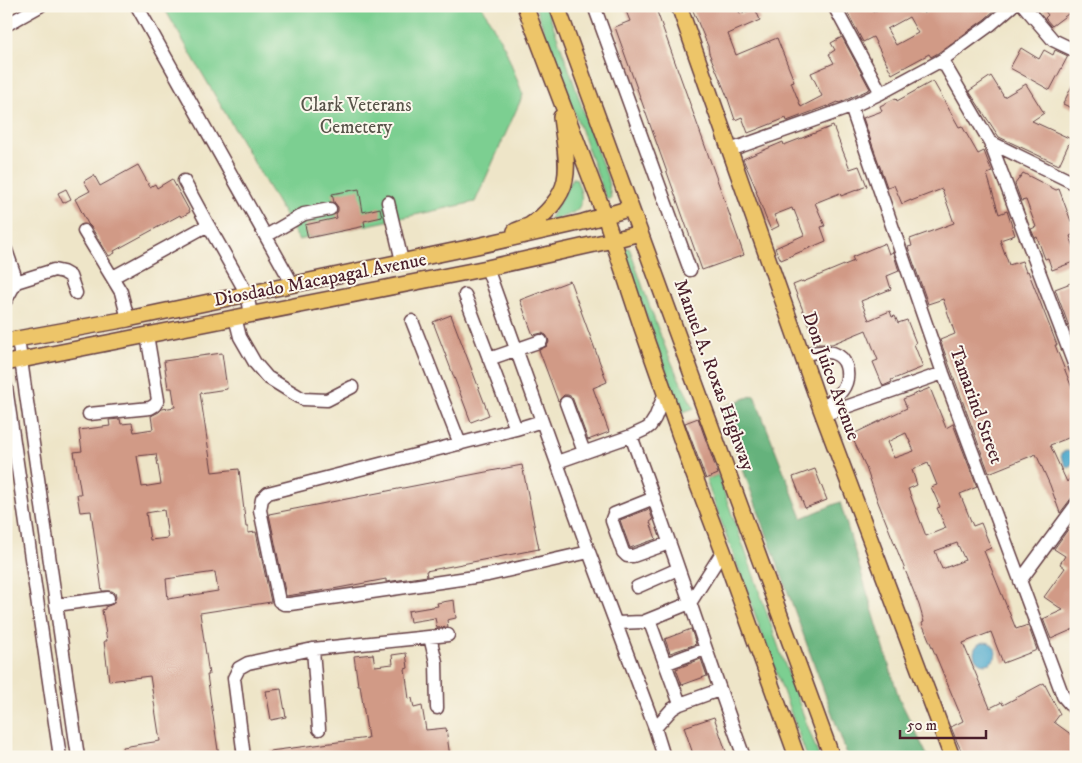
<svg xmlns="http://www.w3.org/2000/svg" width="1082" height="763" viewBox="0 0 1082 763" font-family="'IM FELL DW Pica',serif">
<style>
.green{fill:#7ccf91;stroke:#63775e}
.forest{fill:#65b27b;stroke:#586853}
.water{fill:#4ea9cc;stroke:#4c647c}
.building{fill:#d19a86;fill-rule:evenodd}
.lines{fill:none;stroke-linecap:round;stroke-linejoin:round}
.minor-casing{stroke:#633d43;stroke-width:15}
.major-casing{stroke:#633d43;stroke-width:18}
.minor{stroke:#fff;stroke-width:12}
.major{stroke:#edc569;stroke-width:15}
.labels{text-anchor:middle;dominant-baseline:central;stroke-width:4;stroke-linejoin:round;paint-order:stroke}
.park-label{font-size:19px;fill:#59544a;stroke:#fbf7ec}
.street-label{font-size:19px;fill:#4a1f2b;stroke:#fbf7ec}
</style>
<rect width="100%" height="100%" fill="#fbf7ec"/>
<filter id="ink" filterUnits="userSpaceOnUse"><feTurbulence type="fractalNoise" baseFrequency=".02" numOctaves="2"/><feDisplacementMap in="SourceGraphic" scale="10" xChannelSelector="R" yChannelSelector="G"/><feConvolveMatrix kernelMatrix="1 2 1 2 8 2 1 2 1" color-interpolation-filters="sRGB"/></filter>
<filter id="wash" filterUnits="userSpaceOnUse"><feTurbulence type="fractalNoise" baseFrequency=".0096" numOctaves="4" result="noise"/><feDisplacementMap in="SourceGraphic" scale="20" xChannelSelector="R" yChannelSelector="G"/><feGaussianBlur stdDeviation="1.12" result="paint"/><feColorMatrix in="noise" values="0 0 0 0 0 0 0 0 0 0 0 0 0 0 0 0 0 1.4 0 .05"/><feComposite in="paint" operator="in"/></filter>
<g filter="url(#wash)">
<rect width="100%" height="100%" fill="#eee5c8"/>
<path class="green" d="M163 6H482L505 48 523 95 475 202 299 240Z
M535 6H546L568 66 596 148 607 176 611 197 609 200 606 198Z
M573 178 576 179C590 209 576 214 550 220H549L572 179Z
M625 248H629L630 250C649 304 666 358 694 408L681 413 626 260 624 249Z
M718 475 754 576 782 657 819 757H807L706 480Z"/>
<path class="forest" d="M754 395 802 518 840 502 899 698 928 757H848L725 420 723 407Z"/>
<path class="water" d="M1066 451 1074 452 1076 454 1075 459 1069 468 1066 466 1061 456V453Z
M974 653a11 11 0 1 1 22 0a11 11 0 1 1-22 0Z"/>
<g id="blocks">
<path class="building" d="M624 6H655L744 255 702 270 615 27 630 21Z
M691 6H701L703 10 710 7 711 9 718 6H737L740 14 755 8 760 20 728 34 736 55 777 38 794 81 791 82 801 107 822 96 811 73 834 63 829 54 835 50 831 43 842 37 870 89 846 100 839 103 838 102 827 107V106L787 121 786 118 748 133 742 117 735 120 727 96 709 53 708 46Z
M844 6H870L873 12 884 6H918L921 12 923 11 924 14 934 6H999L985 19 938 53 931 57 929 54 892 74 873 37 863 42ZM909 17 918 33 896 45 887 29Z
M1041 6H1076V8L1052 26 1045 18 1048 15Z
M1021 48 1039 59 1044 50 1053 55 1055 50 1068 56 1050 90 1010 68Z
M991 76 1004 97 1026 84 1044 113 1032 121 1071 139 1059 165 999 137 969 91Z
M1076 78V110L1063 104Z
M933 81 959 127 962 126 978 154 984 151 992 172 987 174 999 214 1007 211 1015 235 1000 240 1009 265 1022 261 1026 272 1028 271 1057 345H1055L1076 398V435L1050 445 1067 482 1076 470V492L1060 513 1050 485 1036 454 989 473 940 340 955 334 943 299 928 304 908 247 912 246 910 239 954 223 942 189 911 201V200L902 204 894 185 887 187 863 118 882 111 880 106 896 98 897 101Z
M833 126 850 169 859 166 867 186 841 196 840 193 815 203 825 226 821 227 826 241 781 260 775 248 804 235 794 210 793 211 792 208 774 215 779 226 771 230 765 216 756 191H757L743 159 783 142 784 145Z
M138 165 150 187 155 184 157 188 172 179 190 212 181 217 180 215 114 251 115 253 109 256 91 227 88 224 75 199 90 191 84 181 94 175 100 186Z
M1023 173 1056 190 1059 189 1072 224 1076 223V233L1070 236 1076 252V261L1052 270 1048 258 1045 259 1037 237 1035 238 1031 229 1036 227 1026 200 1021 201 1015 184Z
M66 189 71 199 63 203 58 193Z
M359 189 363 212 380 208 382 217 364 221 365 226 308 238 305 225 337 218 336 214 338 211V207L334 202 332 194Z
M885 243 889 254 893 252 899 271 887 276 891 289 861 301 869 320 890 311 892 317 895 316 898 323 907 320 916 343 914 344 923 367 891 380 892 382 883 386 873 362 878 360 866 330 832 344H816L793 285 803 281V282L854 261 852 257Z
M570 281 607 382 593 388 609 432 588 440 572 397 568 395H564L558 401 539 350 547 346 549 342 548 338 546 335 542 333 533 335 520 300Z
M1076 281V345L1055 289Z
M451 315 489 415 471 422 433 322Z
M222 353 227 389 200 393 212 472 239 469 246 527H248V533L256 532 271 602 200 613 209 675H207L219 757H125L123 747 160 741 150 676 109 681 104 641H107L102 610 105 609V607L113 604 116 597 115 593 112 591H102L91 511 80 512 77 494H81L74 452 82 451 79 430 110 426 109 420 120 419 121 424 132 423 134 432 153 429 151 416 159 412 162 409 175 407 172 388H168L164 361ZM156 454 161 484 142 487 137 456ZM164 510 168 538 150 540 146 513ZM215 572 218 591 168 599 166 579Z
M930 388 946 428 953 424 977 487 960 494 973 526 981 523 991 548 984 551 1016 629 1028 625 1037 650 1003 663 991 632 963 643 990 708 1002 702 1003 705 1044 683 1060 714 1054 722 1076 738V757H964L955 737 951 727 963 721 922 623 924 622 919 605 878 502 865 465 851 435 907 408 903 399ZM906 433 914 451 894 458 887 442ZM928 463 937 485 931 487 940 507 937 508 946 528 926 536 908 489 917 485 912 470ZM957 543 965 560 942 569 935 551Z
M698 418 718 474 706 479 685 423Z
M522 465 539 549 426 571 427 576 386 582V579L333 589 286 596 269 514Z
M815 469 827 500 805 508 793 477Z
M649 509 653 520 650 522 656 539 630 548 620 520Z
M1069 528 1076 532V628L1051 639 1043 619 1063 610 1044 597 1065 568 1060 564 1065 556 1054 549Z
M454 600 456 618 447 620 448 627 437 628 435 618 410 622 408 611 438 606 437 603Z
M691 629 696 644 670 653 665 639Z
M406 653 408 668 405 669 409 699 412 698 414 708 422 706 426 730 446 728 450 757H270V751L368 738 360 685H358L354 656 373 654 375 666 393 664 392 655Z
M701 659 707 676 682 685 676 669Z
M281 689 286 717 271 720 266 691Z
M714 717 728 757H694L684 727Z"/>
</g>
</g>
<g filter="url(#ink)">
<use href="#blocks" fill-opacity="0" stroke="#633d43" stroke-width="1"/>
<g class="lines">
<g class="minor-casing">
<path id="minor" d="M137 6 293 285
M594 6 690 270
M834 6 881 93
M1024 6 1053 40 1076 51
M6 25 40 6
M942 60 990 142 1076 184
M851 107 943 373 1063 696 1076 711
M990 142 1076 369
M730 150 851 107 881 93 942 60 990 25 1012 6
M388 202 402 261
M208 225 247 294 251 314
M84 231 121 292 128 319
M266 236 304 214 330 209
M6 250 14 273 16 282 6 300
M487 268 589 552 655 728 664 757
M113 277 208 225 184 181
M16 282 54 270 63 272 70 276 76 293
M465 295 516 429
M235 317 240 337 255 363 267 377 288 390 303 399 327 400 352 387
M412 321 460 444
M18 339 78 757
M802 354C812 353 823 350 833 353 839 355 844 359 846 366 852 387 836 398 821 409
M489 359 541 341
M6 387 60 757
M566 403 584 452
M89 414 150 408 155 405 158 400 147 335
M823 415 943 373
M542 421 516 429 268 493 262 499 260 510 279 601 284 604H290L488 575 589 552
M631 436C671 542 705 650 744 757
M557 462 631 436 646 429 650 426 655 418 665 393
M654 498 614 514 612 519V521L623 552 627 556H633L669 543
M1020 581 1076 505
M637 587 678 569
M56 605 108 598
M649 620 680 704
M616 623 643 622 690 603 723 551
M430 637 436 662 437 708
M313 649 319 729
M665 664 705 649
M655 728 672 709 680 704 719 690
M244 757 234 678 239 668 248 663 313 649 448 635"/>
</g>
<g class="major-casing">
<path id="major" d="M525 6 605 216 642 328 691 467 723 551 797 757
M557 6 832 757
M679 6 821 409 952 757
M515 231C520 229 526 227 530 225 545 216 562 197 565 180 569 162 563 136 561 117
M6 341 128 319 477 246 583 222 631 208
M6 363 487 268 613 240 640 233"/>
</g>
<use href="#minor" class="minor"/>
<use href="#major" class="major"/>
</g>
</g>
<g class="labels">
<g class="park-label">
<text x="356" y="105">Clark Veterans<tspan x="356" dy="22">Cemetery</tspan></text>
</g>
<g class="street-label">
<text transform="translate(320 280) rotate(-11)">Diosdado Macapagal Avenue</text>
<text transform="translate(714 375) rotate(70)">Manuel A. Roxas Highway</text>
<text transform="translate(831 376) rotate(70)">Don Juico Avenue</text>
<text transform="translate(976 405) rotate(70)">Tamarind Street</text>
</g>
</g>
<rect width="1082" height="763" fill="none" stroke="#fbf7ec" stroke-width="25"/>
<path d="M900 730v8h86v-8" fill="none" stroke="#4a1f2b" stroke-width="2.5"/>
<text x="907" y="730" font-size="15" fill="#4a1f2b" stroke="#fbf7ec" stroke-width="4" paint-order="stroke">50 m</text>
</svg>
